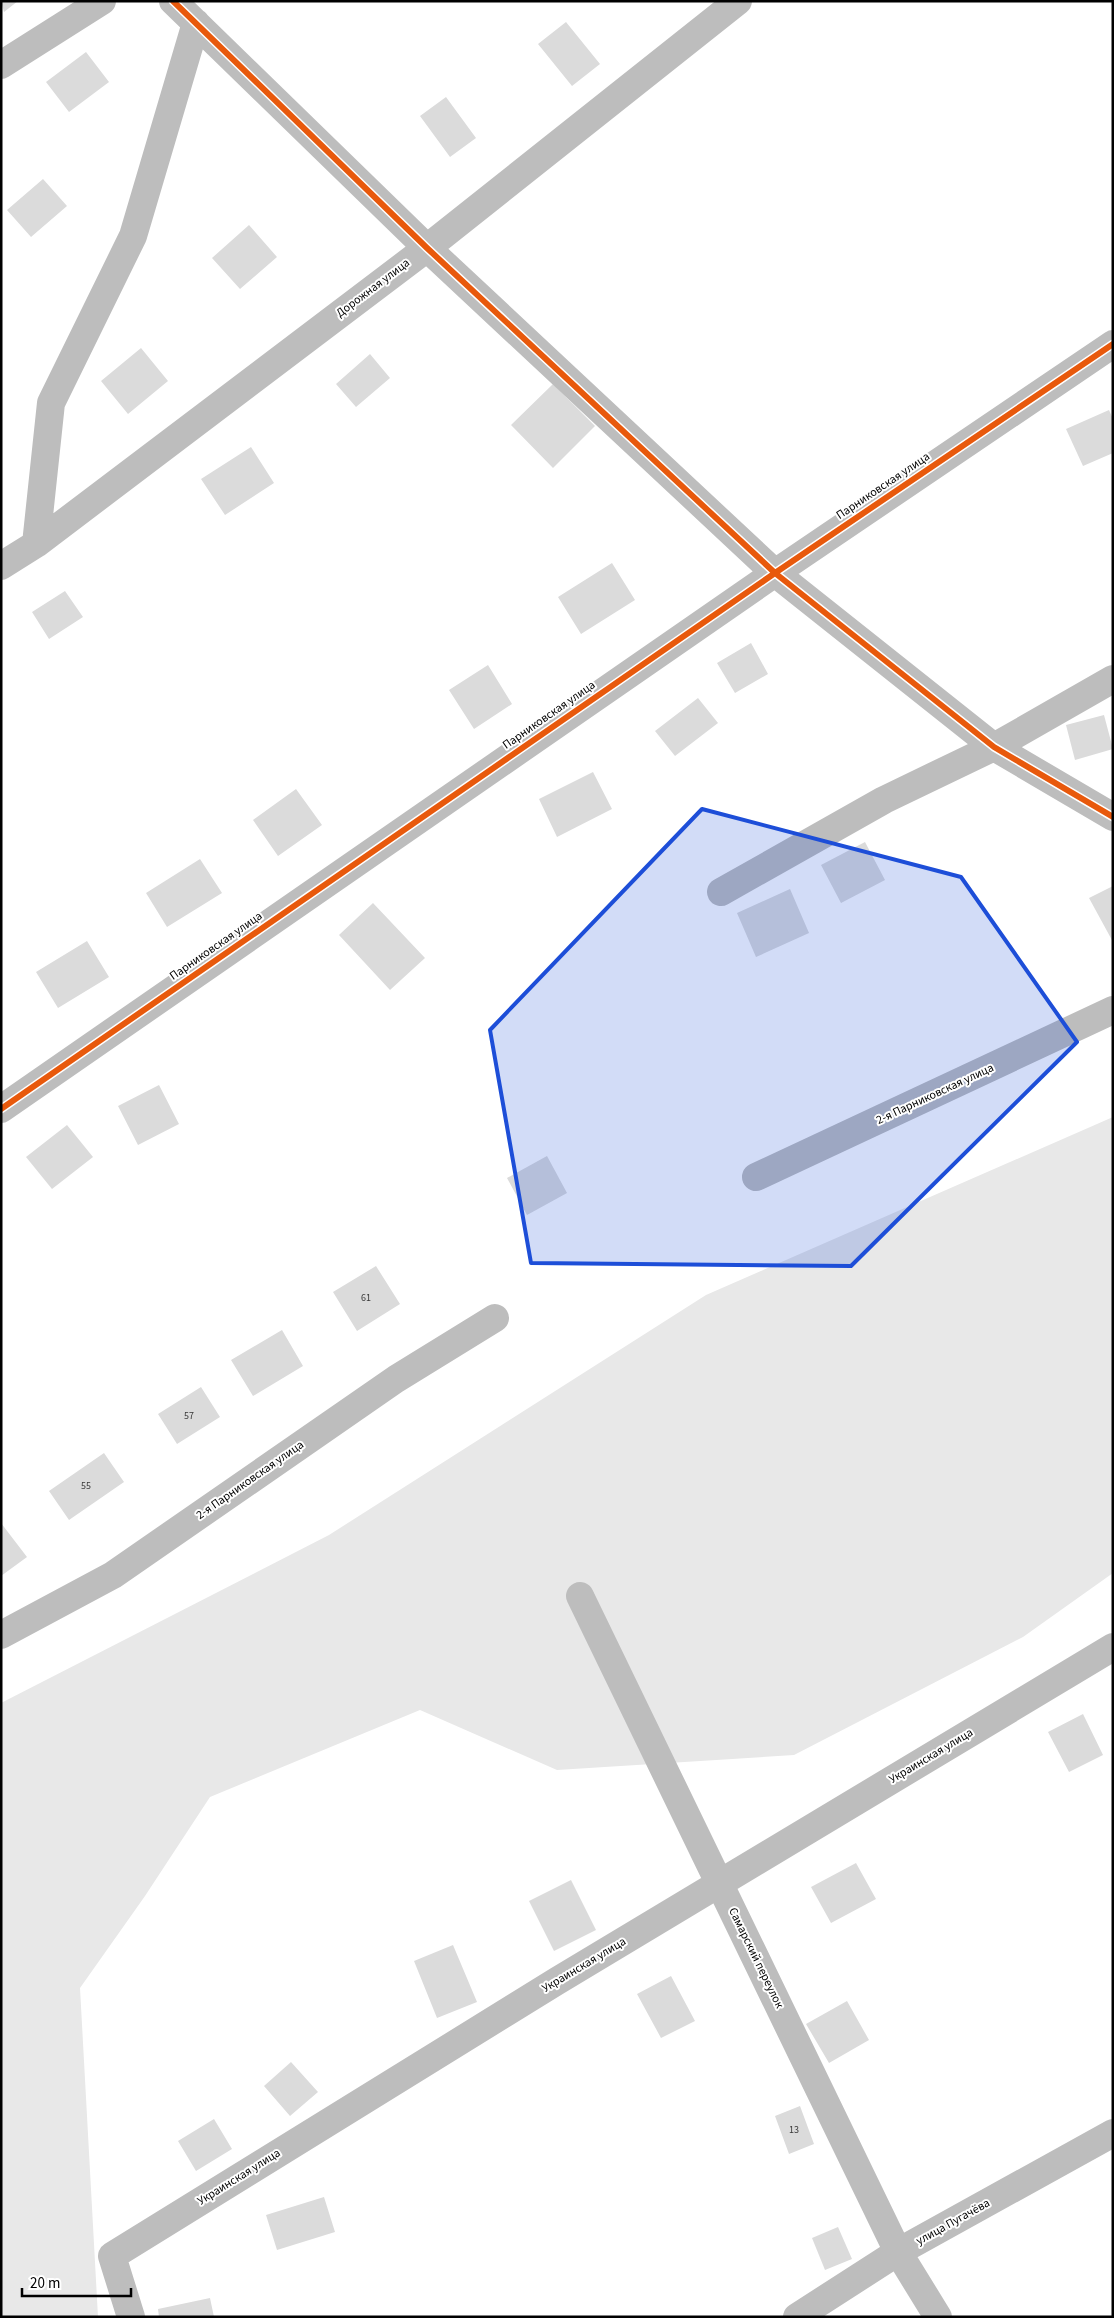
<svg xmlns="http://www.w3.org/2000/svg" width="1114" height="2318" viewBox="0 0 1114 2318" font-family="'Source Sans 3',sans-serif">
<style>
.green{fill:#e8e8e8}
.building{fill:#dbdbdb}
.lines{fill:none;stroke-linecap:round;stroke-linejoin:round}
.minor{stroke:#bdbdbd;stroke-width:28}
.cycleway-casing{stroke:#fff;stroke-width:9}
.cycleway{stroke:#e8590c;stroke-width:6}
.marked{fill:#1d4ed8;fill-opacity:0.2;stroke:#1d4ed8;stroke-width:4;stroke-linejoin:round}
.labels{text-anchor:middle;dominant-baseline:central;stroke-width:4;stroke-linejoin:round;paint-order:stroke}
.number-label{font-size:10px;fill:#373737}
.street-label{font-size:12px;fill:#000;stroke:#fff}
</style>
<rect width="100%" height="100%" fill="#fff"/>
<path class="green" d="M1113 1117V1573L1023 1637 794 1755 557 1770 420 1710 210 1797 145 1896 80 1988 98 2317H1V1703L329 1535 706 1295Z"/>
<path class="building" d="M1 1H18L4 12Z
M566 22 600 64 572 86 538 44Z
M86 52 109 82 69 112 46 82Z
M446 97 476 138 450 157 420 116Z
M43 179 67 206 31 237 7 210Z
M249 225 277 257 240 289 212 258Z
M141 348 168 381 128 414 101 381Z
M370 354 390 378 356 407 336 384Z
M553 384 595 426 553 468 511 425Z
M1109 410 1113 419V453L1083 466 1066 429Z
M251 447 274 483 225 515 201 479Z
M612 563 635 600 581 634 558 597Z
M65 591 83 617 49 639 32 612Z
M751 643 768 674 735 693 717 663Z
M488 665 512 704 474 729 449 690Z
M698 698 718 723 675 756 655 731Z
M1104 715 1113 749 1075 760 1066 725Z
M593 772 612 809 557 837 539 799Z
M296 789 322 825 278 856 253 820Z
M865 842 885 880 841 903 821 865Z
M200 859 222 893 167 927 146 893Z
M1113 886V942L1089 898Z
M790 889 809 933 756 957 737 913Z
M373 903 425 958 390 990 339 935Z
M87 941 109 977 58 1008 36 972Z
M159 1085 179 1124 138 1145 118 1106Z
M67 1125 93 1157 52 1189 26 1157Z
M547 1156 567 1193 527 1215 507 1178Z
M376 1266 400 1304 357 1331 333 1292Z
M282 1330 303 1366 253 1396 231 1360Z
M201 1387 220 1417 177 1444 158 1414Z
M104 1453 124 1482 69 1520 49 1491Z
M1 1523 27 1557 1 1576Z
M1083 1714 1103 1755 1069 1772 1048 1732Z
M856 1863 876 1899 831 1923 811 1887Z
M571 1880 596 1930 554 1951 529 1901Z
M453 1945 477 2002 437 2018 414 1961Z
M671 1976 695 2021 661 2038 637 1994Z
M847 2001 869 2040 829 2063 806 2024Z
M291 2062 318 2092 290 2116 264 2086Z
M800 2106 814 2144 789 2154 775 2116Z
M214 2119 232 2149 196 2171 178 2141Z
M324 2197 335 2232 277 2250 266 2215Z
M838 2227 852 2259 825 2270 812 2238Z
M210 2298 214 2317H159L158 2309Z"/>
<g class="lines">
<path class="minor" d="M173 1 427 248 775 573 994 747 1113 817
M1 65 102 1
M36 544 51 403 133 236 196 23
M1 566 36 544 427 248 738 1
M721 892 884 800 994 747 1113 679
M1 1109 775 573 1113 344
M756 1177 1113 1010
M580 1596 898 2252 938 2317
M1 1635 113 1575 396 1379 495 1318
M131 2317 112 2256 557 1981 1113 1647
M797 2317 898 2252 1113 2133"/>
<g class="cycleway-casing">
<path id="cycleway" d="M173 1 427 248 775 573 994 747 1113 817
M1 1109 775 573 1113 344"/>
</g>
<use href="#cycleway" class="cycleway"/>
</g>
<path class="marked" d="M702 809 961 877 1077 1042 851 1266 531 1263 490 1030Z"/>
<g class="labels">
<g class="number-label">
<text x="366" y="1298">61</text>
<text x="189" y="1416">57</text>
<text x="86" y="1486">55</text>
<text x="794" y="2130">13</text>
</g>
<g class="street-label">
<text transform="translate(373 288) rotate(-37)">Дорожная улица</text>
<text transform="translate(883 486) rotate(-34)">Парниковская улица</text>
<text transform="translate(549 715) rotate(-35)">Парниковская улица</text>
<text transform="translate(216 946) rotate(-35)">Парниковская улица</text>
<text transform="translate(935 1094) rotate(-25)">2-я Парниковская улица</text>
<text transform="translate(250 1480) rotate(-35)">2-я Парниковская улица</text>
<text transform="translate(931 1756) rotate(-31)">Украинская улица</text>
<text transform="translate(756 1958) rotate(64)">Самарский переулок</text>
<text transform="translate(584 1965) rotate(-31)">Украинская улица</text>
<text transform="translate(239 2177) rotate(-32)">Украинская улица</text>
<text transform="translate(953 2222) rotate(-29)">улица Пугачёва</text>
</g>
</g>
<rect width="1114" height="2318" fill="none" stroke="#000000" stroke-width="5"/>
<path d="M22 2288v8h109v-8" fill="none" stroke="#000000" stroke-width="2.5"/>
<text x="30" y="2288" font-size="15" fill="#000000" stroke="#ffffff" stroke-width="4" paint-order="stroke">20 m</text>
</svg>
